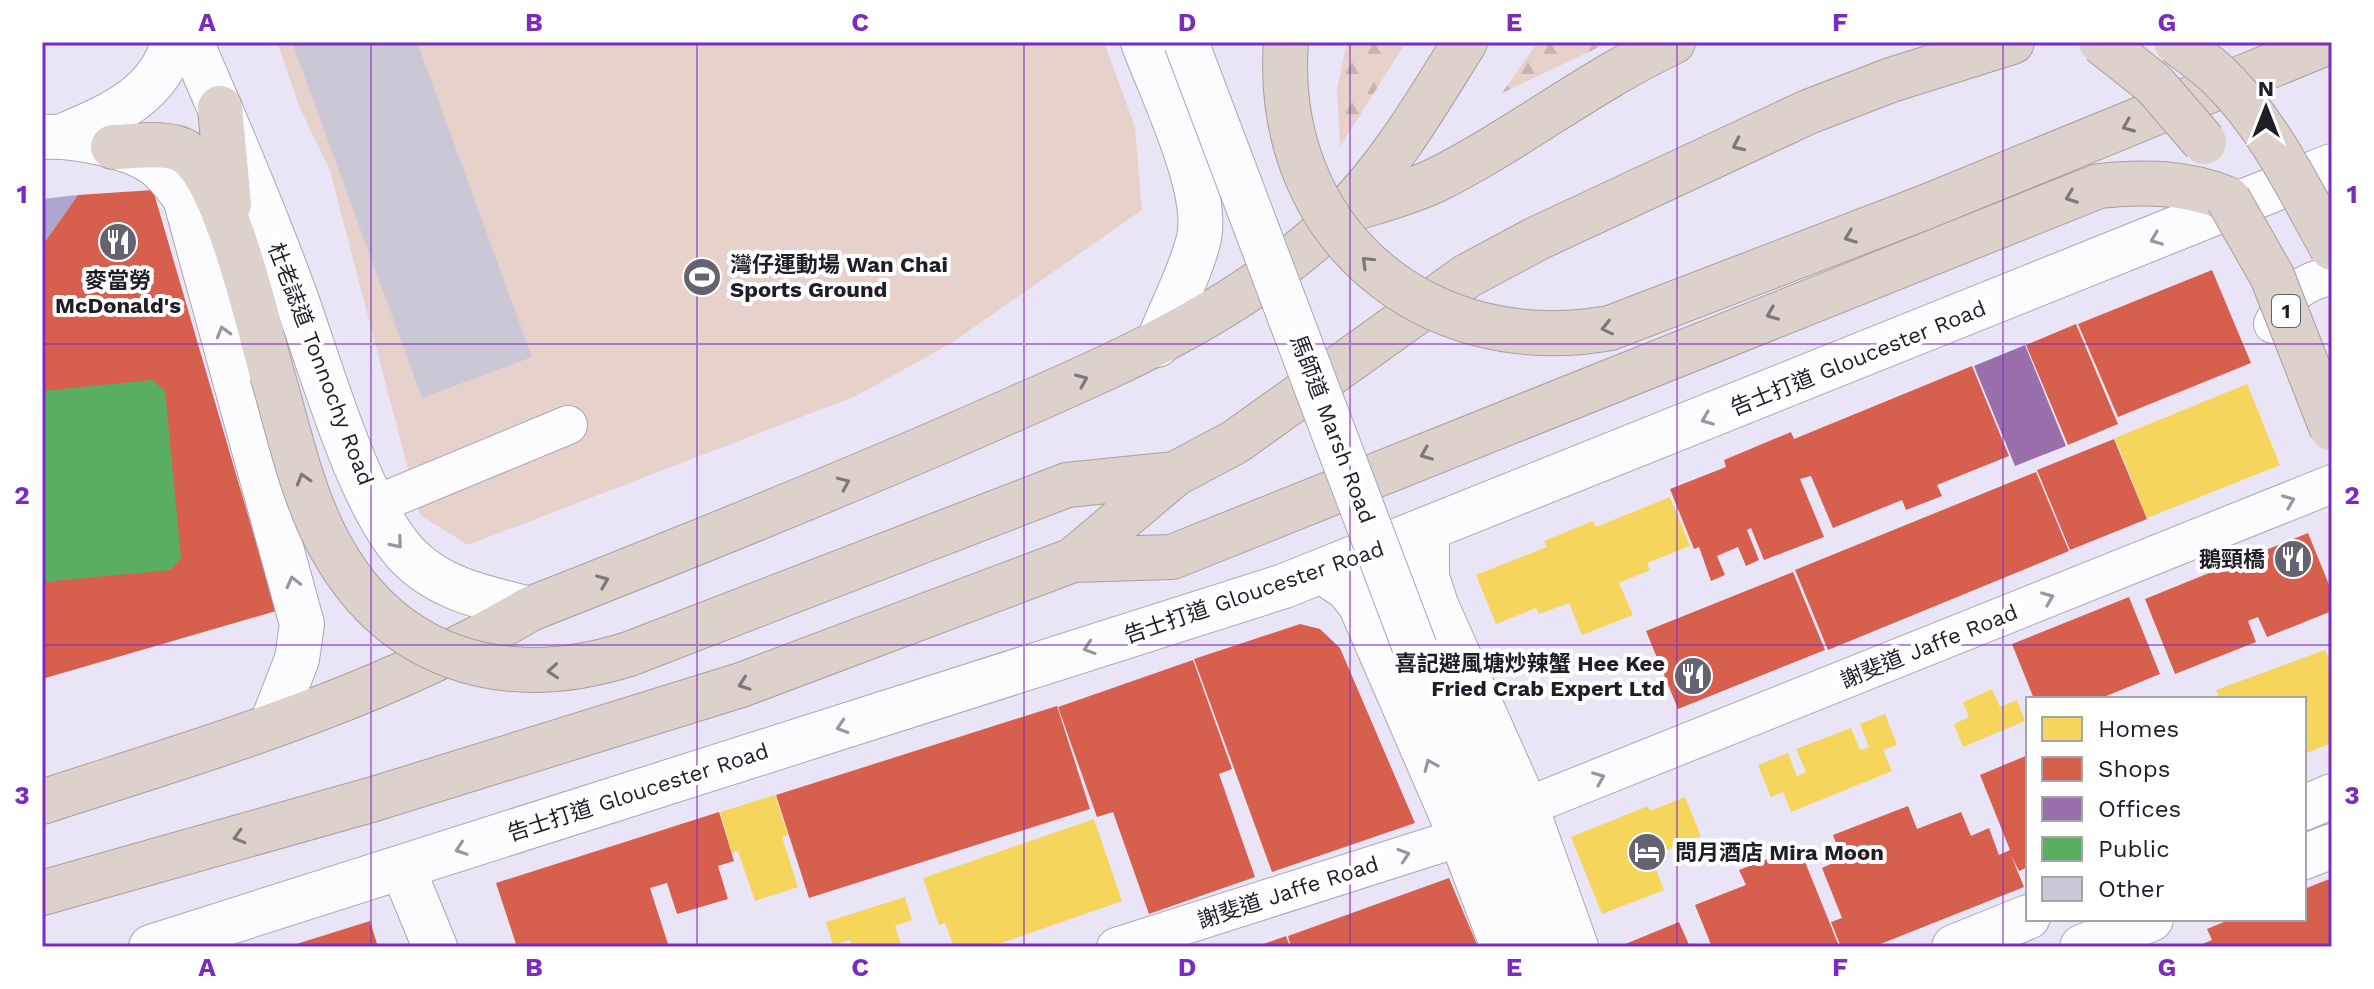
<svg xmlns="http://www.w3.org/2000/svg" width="2374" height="989" viewBox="0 0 2374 989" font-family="'Work Sans','Noto Sans TC',sans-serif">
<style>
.forest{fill:url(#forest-firs)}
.green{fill:#e7d2cb}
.water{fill:#aea6ce}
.homes{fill:#f6d55c}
.shops{fill:#d6604d}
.offices{fill:#9970ab}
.public{fill:#5aae61}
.building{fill:#cbc8d6}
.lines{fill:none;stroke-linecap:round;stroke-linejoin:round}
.street-casing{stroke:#aaa7b4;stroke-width:40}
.secondary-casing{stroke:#aaa7b4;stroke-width:46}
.highway-casing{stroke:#aa9e9c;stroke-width:46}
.street{stroke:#fcfbfe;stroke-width:38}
.secondary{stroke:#fcfbfe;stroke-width:44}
.highway{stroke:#dcd2cb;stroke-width:44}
.secondary-bridge-casing{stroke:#aaa7b4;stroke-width:46;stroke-linecap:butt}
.highway-bridge-casing{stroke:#aa9e9c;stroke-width:46;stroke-linecap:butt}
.secondary-bridge{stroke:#fcfbfe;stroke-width:44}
.highway-bridge{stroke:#dcd2cb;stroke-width:44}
.oneway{stroke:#7e787a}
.oneway2{stroke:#99979e}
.grid{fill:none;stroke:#7b2cbf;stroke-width:2;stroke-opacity:0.55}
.labels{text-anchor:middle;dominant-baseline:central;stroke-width:8;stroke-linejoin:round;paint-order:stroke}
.shield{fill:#fff;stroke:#626168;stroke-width:2}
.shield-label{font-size:20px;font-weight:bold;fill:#1f1d28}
.poi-label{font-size:22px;font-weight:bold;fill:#1f1d28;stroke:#fff;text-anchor:start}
.street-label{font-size:22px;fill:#1f1d28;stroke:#fff}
.neatline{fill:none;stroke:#7b2cbf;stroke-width:3}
.grid-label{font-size:26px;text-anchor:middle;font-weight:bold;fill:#7b2cbf}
</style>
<defs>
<pattern id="forest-firs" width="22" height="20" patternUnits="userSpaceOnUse" patternTransform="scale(2)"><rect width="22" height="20" fill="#e7d2cb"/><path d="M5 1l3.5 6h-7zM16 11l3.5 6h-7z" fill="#c6b4ae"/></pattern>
</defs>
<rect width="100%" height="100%" fill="#e9e5f7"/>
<path class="forest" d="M1347 42H1406L1340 147 1337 89Z
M1538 42H1610L1502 93Z"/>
<path class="green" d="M277 42H1104L1135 127 1142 210 950 344 856 396 468 545 420 515 330 171 299 106Z"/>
<path class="water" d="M78 195 42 246V199Z"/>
<path class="homes" d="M2247 384 2280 465 2147 518 2115 438Z
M1670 497 1690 546 1647 563 1650 570 1619 583 1633 615 1582 635 1569 603 1539 614 1536 608 1496 624 1476 575 1547 547 1544 541 1593 521 1596 527Z
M1776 594 1787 621 1770 628 1782 659 1757 669 1751 654 1740 657 1747 673 1721 684 1708 653 1690 660 1679 633 1708 622 1705 616Z
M2325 650 2332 667V743L2304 754V699H2220L2216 690Z
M1992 689 2000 707 2017 700 2025 721 1963 747 1954 724 1969 717 1963 702Z
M1885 714 1897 745 1883 750 1892 771 1791 812 1783 792 1771 797 1758 765 1788 753 1797 776 1806 772 1796 749 1851 728 1860 750 1869 747 1860 724Z
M775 795 788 835 782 837 798 887 755 901 738 851 732 853 720 812Z
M1685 797 1701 836 1651 857 1664 890 1602 914 1571 837 1648 806 1650 811Z
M1094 819 1122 901 990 947H954L945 923 939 925 923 878Z
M1735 889 1742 905 1751 901 1770 947H1712L1702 921 1711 916 1705 901Z
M905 897 912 920 895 926 902 947H853L850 940 833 945 826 922Z"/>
<path class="shops" d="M153 190 276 611 42 679V246L78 195Z
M2212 270 2251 363 2118 417 2078 324Z
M2076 324 2118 424 2068 445 2026 345Z
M1972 366 2009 456 1937 485 1942 496 1906 510 1902 500 1833 528 1811 476 1800 479 1824 537 1764 560 1751 528 1747 530 1759 560 1746 566 1738 547 1717 556 1725 575 1711 581 1699 547 1694 549 1670 489 1726 467 1724 460 1791 432 1794 439Z
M2114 439 2147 519 2070 550 2037 470Z
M2036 472 2069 551 1828 650 1795 570Z
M2308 533 2332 592V611L2267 637 2258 617 2248 621 2256 642 2175 674 2145 599Z
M1793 572 1825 650 1678 709 1646 631Z
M2129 597 2160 674 2099 699H2034L2012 644Z
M1300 624 1320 629 1340 648 1415 823 1272 872 1194 659Z
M1193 660 1232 769 1219 774 1255 877 1149 914 1113 812 1097 817 1058 707Z
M1057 706 1090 809 809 898 776 795Z
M2028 755V867L2019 871 2011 855 2024 887 1873 947H1841L1831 922 1842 918 1822 868 1842 859 1833 835 1908 806 1917 829 1961 812 1971 836 1989 828 1999 855 2010 850 1980 775Z
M719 812 734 861 718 866 728 899 677 914 667 883 650 888 669 947H517L496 883Z
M1799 847 1839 946 1712 947 1695 905 1746 885 1739 870Z
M1449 878 1478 947H1291L1288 936Z
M2332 878V947H2195L2212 940 2207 929 2231 919H2304V889Z
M370 921 378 947H290V946Z
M1679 922 1690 947H1618Z
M1286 936 1290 947H1255Z"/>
<path class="offices" d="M2025 345 2066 446 2015 466 1974 366Z"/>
<path class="public" d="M153 380 165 391 181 558 171 570 42 582V391Z"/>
<path class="building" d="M292 42H417L532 357 422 398Z"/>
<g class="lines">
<g class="street-casing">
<path id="street" d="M2273 324C2286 297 2301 281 2332 276
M375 505 568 425
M1526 807 2332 484
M1116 947 1461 837"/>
</g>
<g class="secondary-casing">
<path id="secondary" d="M191 42C227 124 262 206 293 290 319 360 359 507 409 557 442 590 486 598 530 609
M1143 42C1161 91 1212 193 1198 242 1189 277 1170 311 1157 345
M63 136C109 116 160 96 173 42
M42 137C73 135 131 146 156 165 168 174 177 187 185 198L302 624 297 659 271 726
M1427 530V577L1436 605 1526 807 1576 947
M1323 572 1347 588 1360 604 1461 837 1503 947
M1415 648 1490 815 1539 947
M2304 808 2332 796
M2304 857 2332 846
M403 869 435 947
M151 947 1284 586 2332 166
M1954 947 2028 917
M2082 947 2151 919"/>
</g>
<g class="highway-casing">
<path id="highway" d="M220 108 229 204
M113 147C133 147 168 140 186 152 226 179 258 324 272 374
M1923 208 2329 42
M1343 212C1373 202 1407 194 1436 180 1518 139 1590 81 1673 42
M1073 560 1172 557 2099 186C2144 181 2186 182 2228 199
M629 654 1067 485 1175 474
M42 802C207 748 379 699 530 609 680 550 830 490 978 425 1109 367 1238 316 1342 214 1392 164 1428 101 1465 42
M42 893 374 799 741 685 1073 560 1175 474 1235 442 1467 276 1538 238 1808 112 1891 80 2012 42"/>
</g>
<use href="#street" class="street"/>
<use href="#secondary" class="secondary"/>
<use href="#highway" class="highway"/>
<g class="secondary-bridge-casing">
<path id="secondary-bridge" d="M1186 42 1415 648"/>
</g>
<g class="highway-bridge-casing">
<path id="highway-bridge" d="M1286 42C1272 232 1425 361 1610 328L1923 208
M2101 42 2154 84 2204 142
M2176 42C2191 53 2207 64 2220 77 2269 125 2299 189 2332 248
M2228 199 2272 276 2332 429
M272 374C288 428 300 486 325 536 387 659 502 694 629 654"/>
</g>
<use href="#secondary-bridge" class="secondary-bridge"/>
<use href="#highway-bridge" class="highway-bridge"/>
</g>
<defs><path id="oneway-chevron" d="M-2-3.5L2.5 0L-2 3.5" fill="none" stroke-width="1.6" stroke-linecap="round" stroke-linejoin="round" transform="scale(2)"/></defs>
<g class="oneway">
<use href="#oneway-chevron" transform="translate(2128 126) rotate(157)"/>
<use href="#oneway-chevron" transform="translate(1738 145) rotate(155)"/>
<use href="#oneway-chevron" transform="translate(2071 197) rotate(159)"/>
<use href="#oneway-chevron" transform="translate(1850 237) rotate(159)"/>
<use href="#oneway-chevron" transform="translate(1367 262) rotate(-136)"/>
<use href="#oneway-chevron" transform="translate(1772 314) rotate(158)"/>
<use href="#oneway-chevron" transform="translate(1607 328) rotate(167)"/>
<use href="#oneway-chevron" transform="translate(1082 380) rotate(-23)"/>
<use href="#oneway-chevron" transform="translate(1426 454) rotate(158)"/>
<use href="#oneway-chevron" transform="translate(303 479) rotate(-107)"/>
<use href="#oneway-chevron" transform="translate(844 483) rotate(-24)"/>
<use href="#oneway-chevron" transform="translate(603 581) rotate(-22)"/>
<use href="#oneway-chevron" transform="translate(553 671) rotate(176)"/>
<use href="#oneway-chevron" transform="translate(744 684) rotate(161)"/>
<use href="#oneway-chevron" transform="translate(239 837) rotate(164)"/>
</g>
<g class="oneway2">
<use href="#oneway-chevron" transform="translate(2156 239) rotate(158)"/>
<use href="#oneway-chevron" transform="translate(223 332) rotate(-106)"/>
<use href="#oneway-chevron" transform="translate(1707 419) rotate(158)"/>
<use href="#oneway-chevron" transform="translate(2289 501) rotate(-22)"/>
<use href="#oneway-chevron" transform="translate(397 543) rotate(50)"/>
<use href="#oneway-chevron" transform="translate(293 582) rotate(-104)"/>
<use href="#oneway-chevron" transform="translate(2048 598) rotate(-22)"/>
<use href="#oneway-chevron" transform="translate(1089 648) rotate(162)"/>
<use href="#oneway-chevron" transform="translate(842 727) rotate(162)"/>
<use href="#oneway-chevron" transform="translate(1430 765) rotate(-113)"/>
<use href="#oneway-chevron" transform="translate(1599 778) rotate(-22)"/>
<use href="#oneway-chevron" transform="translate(461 849) rotate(161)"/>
<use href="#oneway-chevron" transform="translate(1404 855) rotate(-18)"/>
</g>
<path class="grid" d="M371 42V947M697 42V947M1024 42V947M1350 42V947M1677 42V947M2003 42V947M42 344H2332M42 645H2332"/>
<defs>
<g id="restaurant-disc" transform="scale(2)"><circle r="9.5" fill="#666370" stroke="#fff"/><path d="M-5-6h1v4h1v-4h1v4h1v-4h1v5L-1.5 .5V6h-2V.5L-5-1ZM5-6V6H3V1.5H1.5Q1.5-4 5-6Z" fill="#fff"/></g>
<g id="stadium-disc" transform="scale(2)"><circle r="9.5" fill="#666370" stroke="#fff"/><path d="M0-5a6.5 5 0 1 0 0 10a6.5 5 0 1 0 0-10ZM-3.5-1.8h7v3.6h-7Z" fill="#fff"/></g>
<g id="hotel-disc" transform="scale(2)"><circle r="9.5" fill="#666370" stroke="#fff"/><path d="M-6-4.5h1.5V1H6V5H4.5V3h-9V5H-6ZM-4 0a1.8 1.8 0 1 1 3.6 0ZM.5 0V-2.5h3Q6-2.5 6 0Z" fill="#fff"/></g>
</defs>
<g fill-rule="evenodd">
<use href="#restaurant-disc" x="118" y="242"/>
<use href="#stadium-disc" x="702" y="277"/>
<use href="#restaurant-disc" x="2293" y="559"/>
<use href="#restaurant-disc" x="1693" y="676"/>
<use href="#hotel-disc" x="1647" y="852"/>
</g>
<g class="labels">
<rect class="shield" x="2272" y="295" width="28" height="32" rx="6"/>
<g class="shield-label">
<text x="2286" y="311">1</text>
</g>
<g class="poi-label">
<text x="730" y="264">灣仔運動場 Wan Chai<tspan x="730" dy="25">Sports Ground</tspan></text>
<text x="118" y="280" text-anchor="middle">麥當勞<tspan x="118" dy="25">McDonald's</tspan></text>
<text x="2265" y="559" text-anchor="end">鵝頸橋</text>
<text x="1665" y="663" text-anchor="end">喜記避風塘炒辣蟹 Hee Kee<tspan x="1665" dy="25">Fried Crab Expert Ltd</tspan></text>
<text x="1675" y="852">問月酒店 Mira Moon</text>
</g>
<g class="street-label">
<text transform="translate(1858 358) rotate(-22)">告士打道 Gloucester Road</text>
<text transform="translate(321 364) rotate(69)">杜老誌道 Tonnochy Road</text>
<text transform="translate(1333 429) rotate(69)">馬師道 Marsh Road</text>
<text transform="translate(1254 592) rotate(-19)">告士打道 Gloucester Road</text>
<text transform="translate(1929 646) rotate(-22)">謝斐道 Jaffe Road</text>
<text transform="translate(638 792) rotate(-18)">告士打道 Gloucester Road</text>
<text transform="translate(1288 892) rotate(-18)">謝斐道 Jaffe Road</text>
</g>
</g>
<rect width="2374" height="989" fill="none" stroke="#ffffff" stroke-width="88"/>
<rect x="2026" y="697" width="280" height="224" fill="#ffffff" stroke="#a5a5a9" stroke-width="2"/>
<rect x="2042" y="717" width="40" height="24" fill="#f6d55c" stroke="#a5a5a9" stroke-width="2"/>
<text x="2098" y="737" font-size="24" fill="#1f1d28">Homes</text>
<rect x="2042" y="757" width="40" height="24" fill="#d6604d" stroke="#a5a5a9" stroke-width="2"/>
<text x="2098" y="777" font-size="24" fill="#1f1d28">Shops</text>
<rect x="2042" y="797" width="40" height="24" fill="#9970ab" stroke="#a5a5a9" stroke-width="2"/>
<text x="2098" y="817" font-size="24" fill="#1f1d28">Offices</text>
<rect x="2042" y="837" width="40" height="24" fill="#5aae61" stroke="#a5a5a9" stroke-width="2"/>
<text x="2098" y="857" font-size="24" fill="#1f1d28">Public</text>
<rect x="2042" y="877" width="40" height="24" fill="#cbc8d6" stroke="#a5a5a9" stroke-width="2"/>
<text x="2098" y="897" font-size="24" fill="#1f1d28">Other</text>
<g transform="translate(2266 108)" stroke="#ffffff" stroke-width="6" paint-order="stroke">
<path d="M0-6L14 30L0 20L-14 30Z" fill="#1f1d28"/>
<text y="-12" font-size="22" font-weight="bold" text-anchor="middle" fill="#1f1d28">N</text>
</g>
<rect x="44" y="44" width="2286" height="901" class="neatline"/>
<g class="grid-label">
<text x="207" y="31">A</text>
<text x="534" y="31">B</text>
<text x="860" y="31">C</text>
<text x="1187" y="31">D</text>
<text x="1514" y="31">E</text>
<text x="1840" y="31">F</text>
<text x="2167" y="31">G</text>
<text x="22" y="203">1</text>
<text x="2352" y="203">1</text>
<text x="22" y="504">2</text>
<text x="2352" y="504">2</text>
<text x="22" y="804">3</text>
<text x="2352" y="804">3</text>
<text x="207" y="976">A</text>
<text x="534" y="976">B</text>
<text x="860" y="976">C</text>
<text x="1187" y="976">D</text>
<text x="1514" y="976">E</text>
<text x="1840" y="976">F</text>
<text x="2167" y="976">G</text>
</g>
</svg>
